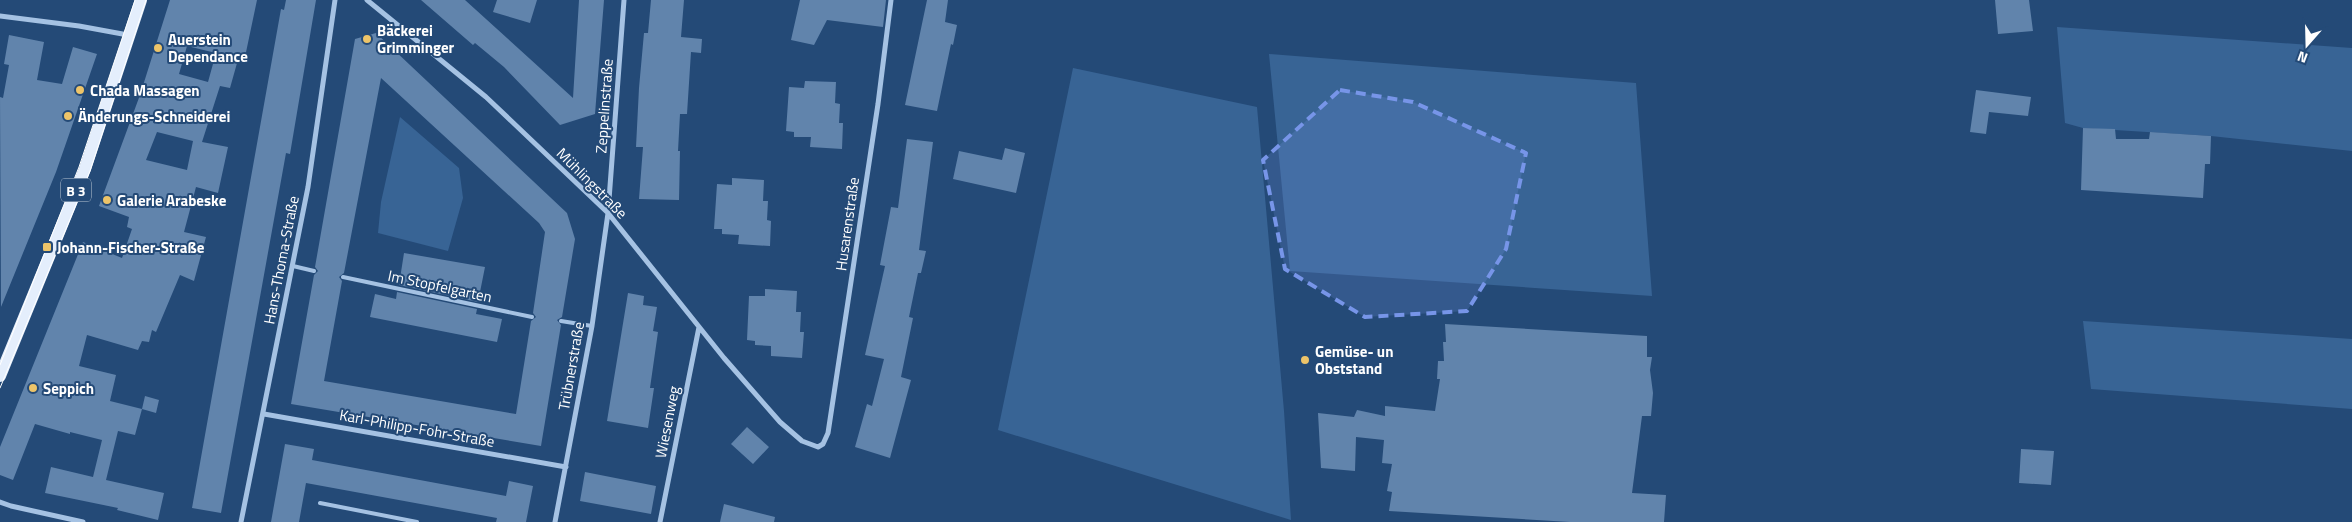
<svg xmlns="http://www.w3.org/2000/svg" width="2352" height="522" viewBox="0 0 2352 522" font-family="'Titillium Web',sans-serif">
<style>
.green{fill:#386495}
.building{fill:#6184ac;fill-rule:evenodd}
.lines{fill:none;stroke-linecap:round;stroke-linejoin:round}
.lane{stroke:#a5c2e3;stroke-width:4}
.street{stroke:#a5c2e3;stroke-width:5}
.primary{stroke:#e4eefc;stroke-width:12}
.tram{stroke:#fff;stroke-width:1}
.marked{fill:#7795e8;fill-opacity:0.2;stroke:#7795e8;stroke-width:4;stroke-dasharray:10 6;stroke-linejoin:round}
.poi-dot{fill:#edc469;stroke:#244a77;stroke-width:2}
.labels{text-anchor:middle;dominant-baseline:central;stroke-width:4;stroke-linejoin:round;paint-order:stroke}
.shield{fill:#244a77;stroke:#bdc9d6;stroke-width:1}
.shield-label{font-size:14px;font-weight:bold;fill:#fff}
.poi-label{font-size:15px;font-weight:bold;fill:#fff;stroke:#244a77;text-anchor:start}
.street-label{font-size:15px;fill:#fff;stroke:#244a77}
</style>
<rect width="100%" height="100%" fill="#244a77"/>
<path class="green" d="M2057 27 2352 48V151L2211 136 2083 128 2065 123Z
M1269 54 1636 83 1652 296 1290 271Z
M1073 68 1257 107 1284 411 1291 520 998 430Z
M400 117 459 168 463 198 448 251 378 233 381 202Z
M2083 321 2352 339V409L2091 389Z"/>
<path class="building" d="M170 0H257L245 57 239 56 230 88 220 86 202 142 228 147 218 193 196 187 184 232 206 237 194 281 180 275 156 332 152 330 149 342 142 341 138 350 87 335 79 366 116 375 110 401 142 409 135 435 118 431 106 480 164 493 158 520 117 510 118 508 45 493 51 467 93 477 102 440 70 432V434L35 424 13 480 0 475V447L83 242 122 258 132 229 127 227 129 217 99 206 140 95ZM187 46 216 53 208 82 179 74ZM157 132 193 141 187 170 146 160Z
M286 0H316L290 154 286 153 221 513 192 508 281 9 284 10Z
M421 0H465L573 98 579 0H604L595 114 560 125 504 67 475 43 473 45Z
M497 0H537L530 23 493 12Z
M651 0H684L681 37 702 39 701 53 691 52 687 114H680L678 151H680L679 200 639 199 643 147H636L639 88 644 33H648Z
M800 0H886L883 27 827 20 814 45 791 40Z
M927 0H948L945 22 957 25 953 45 951 44 937 111 905 105Z
M1995 0H2029L2033 31 1998 34Z
M376 33 567 213 575 239 562 317 557 320 561 325 541 446 291 404 314 275 318 271 315 267 355 39ZM381 78 539 223 545 232 533 313 536 317 531 321 516 414 324 381 342 281 339 277 344 273Z
M9 35 44 42 37 80 62 84 73 47 97 54 56 172 1 307 0 97 3 98 9 65 4 64Z
M805 81 836 82 835 103 840 104 839 123H843L842 149 810 147 811 137H794V132L786 131 789 87 804 88Z
M1976 90 2031 97 2028 116 1989 112 1986 134 1970 132Z
M2083 128 2115 129 2116 139H2149L2150 132 2211 136 2210 164H2205L2203 198 2081 190Z
M907 139 933 142 919 250 926 251 921 273H918L909 317 913 318 901 377 911 380 890 458 855 447 867 404 872 406 884 359 865 355 885 266 880 265 891 207 898 208Z
M1005 148 1025 153 1016 193 953 179 959 151 1002 160Z
M732 178 764 180 763 201H768L767 220 771 221 770 246 738 244 739 235 722 234V229H714L717 184 732 185Z
M404 253 485 267 478 302 399 285Z
M765 289 797 291 796 312H801L800 332H804L802 358 771 356V346L755 345V341L747 340 749 296H765Z
M397 292 477 309 476 314 502 319 497 342 370 317 375 294 396 299Z
M628 293 644 296 643 305 657 307 653 331 658 332 650 388H654L648 428 607 421Z
M1445 324 1647 336V357H1652L1650 370 1653 393 1651 416H1642L1632 493 1666 495 1664 522H1570L1389 511 1392 492 1387 491 1392 464 1382 463 1384 440 1356 437 1355 471 1321 468 1318 413 1354 417 1357 410 1385 416V406L1435 411 1440 379H1437L1438 361H1444L1443 342H1446Z
M145 396 159 400 156 413 142 409Z
M747 427 769 447 753 464 731 444Z
M285 444 314 449 312 460 506 496 509 481 533 486 526 522H496L497 518 306 483 299 522H271Z
M2021 449 2054 451 2051 485 2019 483Z
M585 472 656 486 651 514 580 501Z
M724 504 775 517 774 522H720Z"/>
<g class="lines">
<path class="lane" d="M293 266 314 271
M343 277 532 317
M561 321 592 326
M320 503 417 522"/>
<path class="street" d="M367 0 486 97 608 213 724 358 780 422 802 441 818 447 823 444 828 433 878 104 891 0
M0 16 79 26 128 35
M264 414 566 467
M0 502 11 506 83 522
M241 522 308 187 335 0
M555 522 592 326 608 213 624 0
M660 522 699 327"/>
<path class="primary" d="M0 376 85 169 141 0"/>
<path class="tram" d="M0 365 79 167 135 0
M0 388 90 171 146 0"/>
</g>
<path class="marked" d="M1340 90 1413 102 1526 153 1506 249 1467 311 1365 317 1285 269 1263 160Z"/>
<g class="poi-dot">
<circle cx="367" cy="39" r="5"/>
<circle cx="158" cy="48" r="5"/>
<circle cx="80" cy="90" r="5"/>
<circle cx="68" cy="116" r="5"/>
<circle cx="107" cy="200" r="5"/>
<rect x="42" y="242" width="10" height="10" rx="2.5"/>
<circle cx="1305" cy="360" r="5"/>
<circle cx="33" cy="388" r="5"/>
</g>
<g class="labels">
<rect class="shield" x="61" y="178.5" width="30" height="23" rx="4"/>
<g class="shield-label">
<text x="76" y="190">B 3</text>
</g>
<g class="poi-label">
<text x="377" y="30">Bäckerei<tspan x="377" dy="17">Grimminger</tspan></text>
<text x="168" y="39">Auerstein<tspan x="168" dy="17">Dependance</tspan></text>
<text x="90" y="90">Chada Massagen</text>
<text x="78" y="116">Änderungs-Schneiderei</text>
<text x="117" y="200">Galerie Arabeske</text>
<text x="57" y="247">Johann-Fischer-Straße</text>
<text x="1315" y="351">Gemüse- un<tspan x="1315" dy="17">Obststand</tspan></text>
<text x="43" y="388">Seppich</text>
</g>
<g class="street-label">
<text transform="translate(604 106) rotate(-86)">Zeppelinstraße</text>
<text transform="translate(592 183) rotate(45)">Mühlingstraße</text>
<text transform="translate(847 224) rotate(-82)">Husarenstraße</text>
<text transform="translate(281 260) rotate(-79)">Hans-Thoma-Straße</text>
<text transform="translate(440 286) rotate(12)">Im Stopfelgarten</text>
<text transform="translate(571 366) rotate(-80)">Trübnerstraße</text>
<text transform="translate(667 422) rotate(-79)">Wiesenweg</text>
<text transform="translate(417 428) rotate(10)">Karl-Philipp-Fohr-Straße</text>
</g>
</g>
<g transform="translate(2307 45) rotate(200)" stroke="#244a77" stroke-width="4" paint-order="stroke">
<path d="M0-4L9 19L0 12L-9 19Z" fill="#ffffff"/>
<text y="-8" font-size="14" font-weight="bold" text-anchor="middle" fill="#ffffff">N</text>
</g>
</svg>
